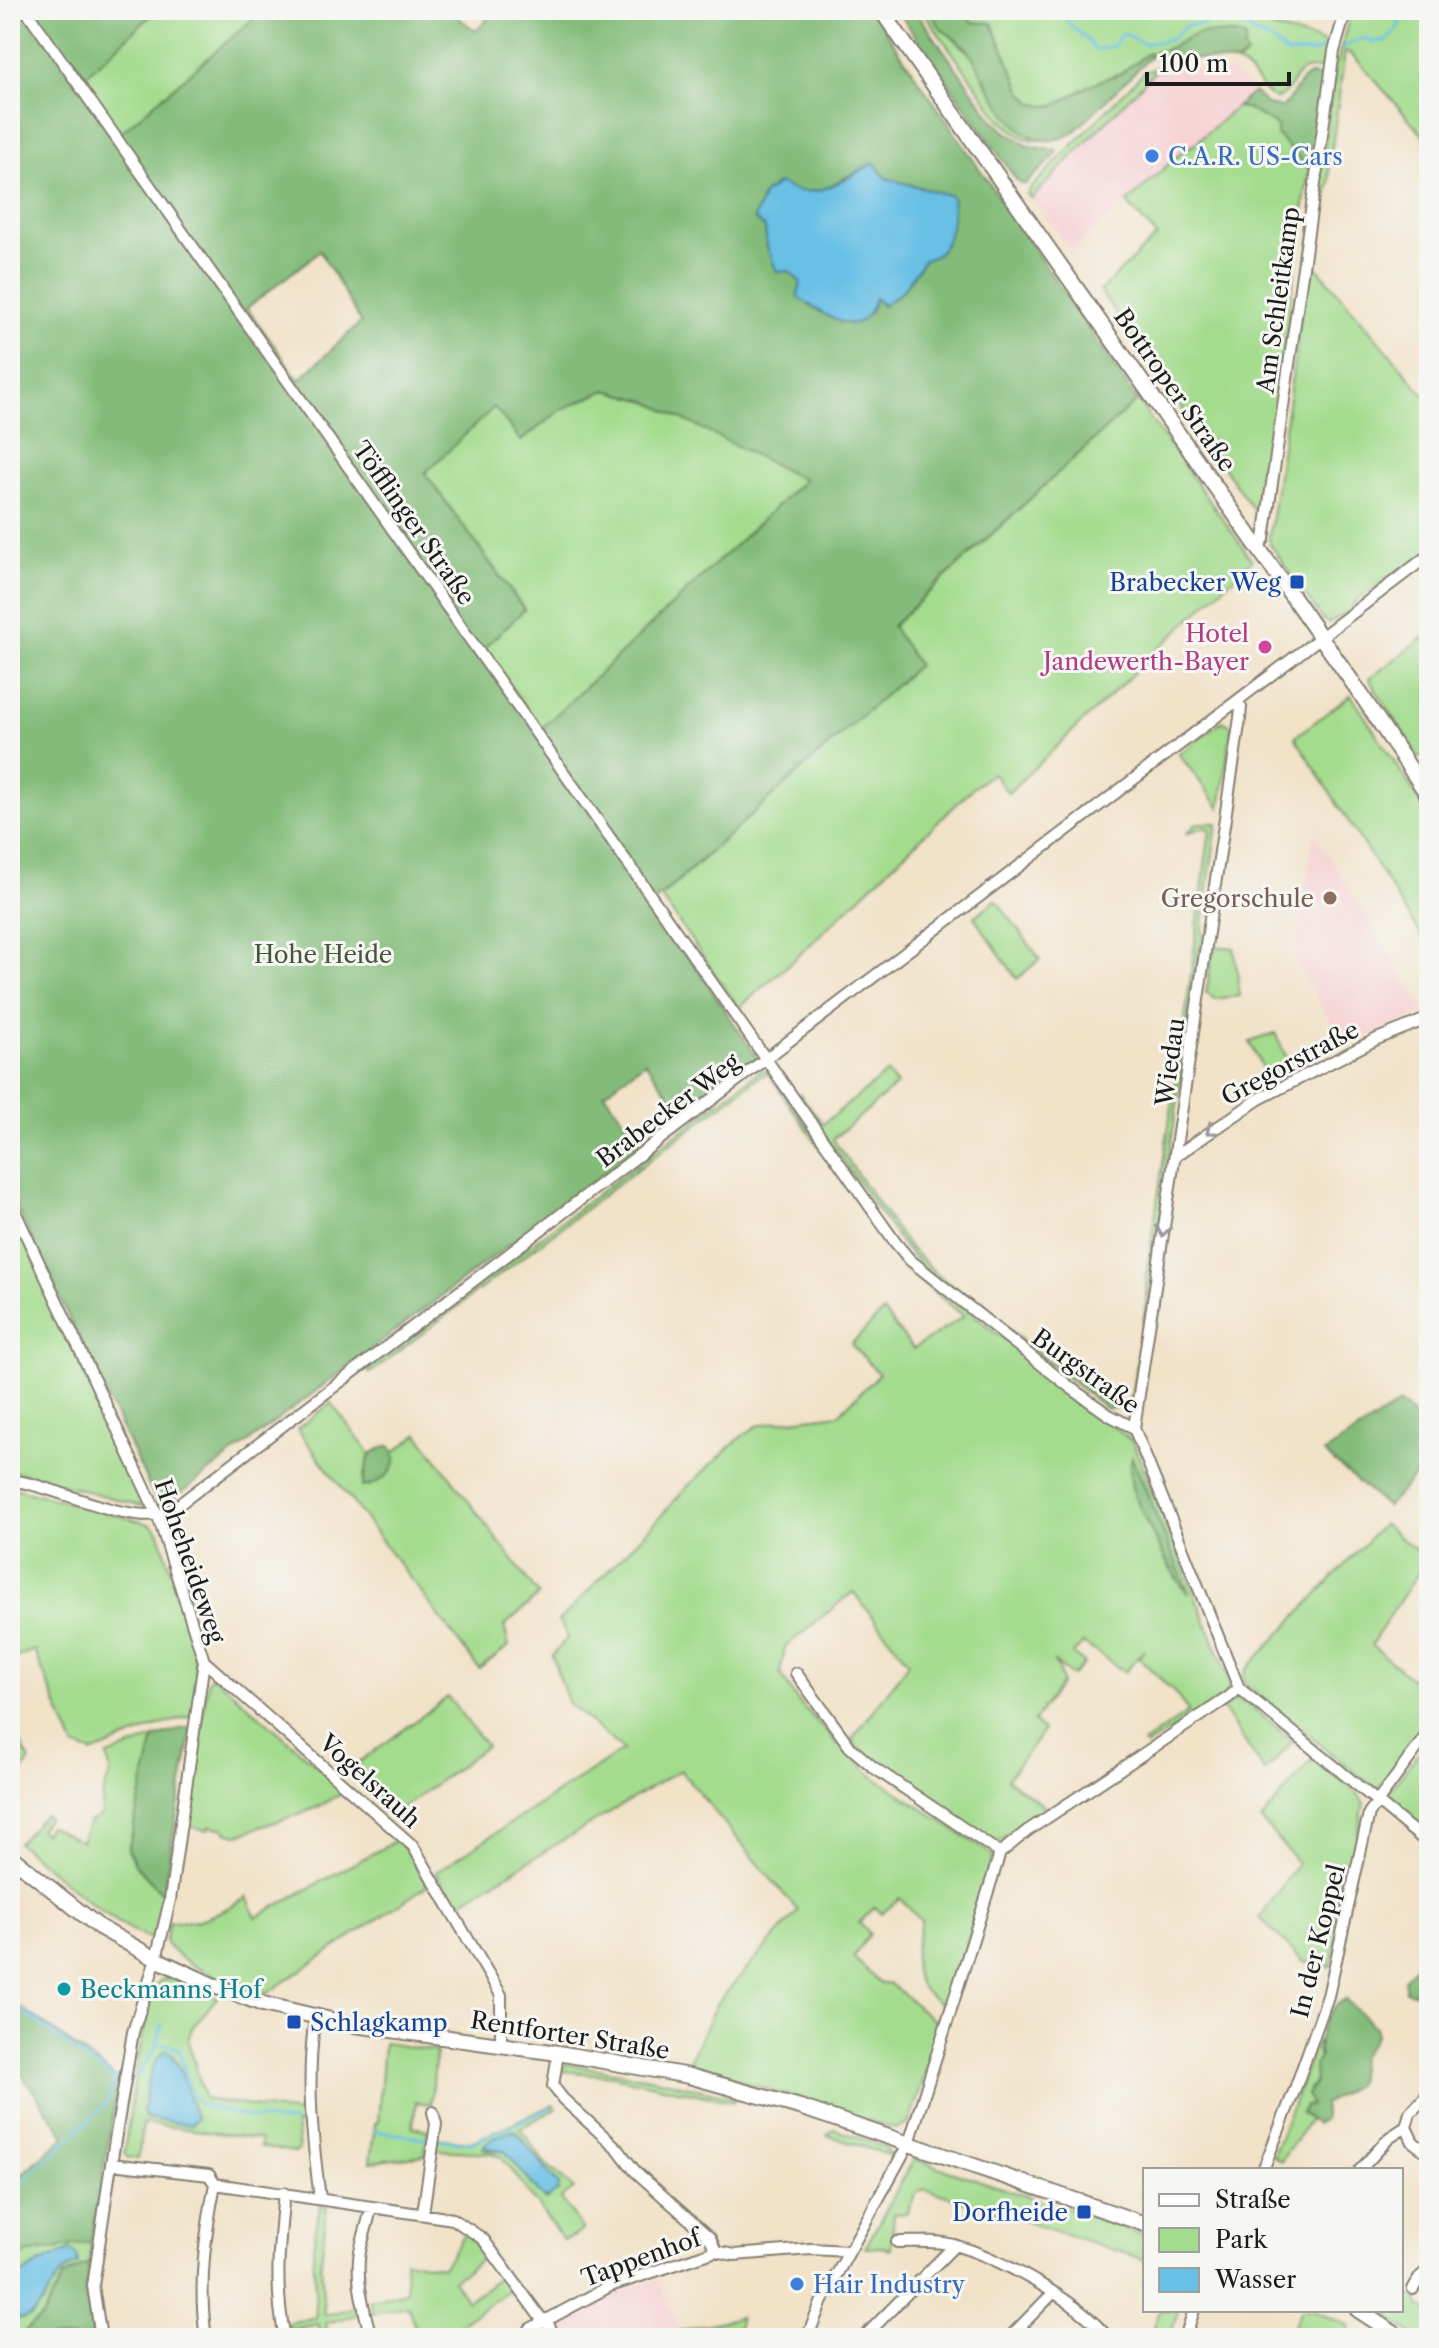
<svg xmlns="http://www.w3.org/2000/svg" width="1439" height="2348" viewBox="0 0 1439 2348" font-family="'Libre Caslon Text',serif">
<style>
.built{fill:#f7cfd2}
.green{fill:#a4dc8e;stroke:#607c55;stroke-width:2;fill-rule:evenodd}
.forest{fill:#83bc79;stroke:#506c4a;stroke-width:2;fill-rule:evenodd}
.water{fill:#67c0e5;stroke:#426e80;stroke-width:2}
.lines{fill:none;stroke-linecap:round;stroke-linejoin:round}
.stream{stroke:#67c0e5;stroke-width:3}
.street-casing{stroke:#867f72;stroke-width:14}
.secondary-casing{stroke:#867f72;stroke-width:18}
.street{stroke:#fff;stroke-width:10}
.secondary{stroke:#fff;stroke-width:14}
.oneway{stroke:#999}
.shop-dot{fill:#3f7fe0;stroke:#f6f6f2;stroke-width:3}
.transit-dot{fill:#1a4fb4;stroke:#f6f6f2;stroke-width:3}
.hotel-dot{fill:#d1479c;stroke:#f6f6f2;stroke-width:3}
.education-dot{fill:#8d6e63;stroke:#f6f6f2;stroke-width:3}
.culture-dot{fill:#0f9aa8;stroke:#f6f6f2;stroke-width:3}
.labels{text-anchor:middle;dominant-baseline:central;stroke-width:6;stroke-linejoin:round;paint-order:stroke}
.shop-label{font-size:24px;fill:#366cbe;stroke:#f6f6f2;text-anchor:start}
.street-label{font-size:24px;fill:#1c1c1c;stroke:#f6f6f2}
.transit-label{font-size:24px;fill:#164399;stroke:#f6f6f2;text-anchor:end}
.hotel-label{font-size:24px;fill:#b23c85;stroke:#f6f6f2;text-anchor:end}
.education-label{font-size:24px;fill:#785e54;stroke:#f6f6f2;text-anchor:end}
.park-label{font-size:24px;fill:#45563e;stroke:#f6f6f2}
.culture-label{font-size:24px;fill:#0d838f;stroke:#f6f6f2;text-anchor:start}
</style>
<rect width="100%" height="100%" fill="#f6f6f2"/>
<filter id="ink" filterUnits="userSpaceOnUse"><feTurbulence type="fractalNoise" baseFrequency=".0125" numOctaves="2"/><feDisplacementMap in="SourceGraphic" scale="16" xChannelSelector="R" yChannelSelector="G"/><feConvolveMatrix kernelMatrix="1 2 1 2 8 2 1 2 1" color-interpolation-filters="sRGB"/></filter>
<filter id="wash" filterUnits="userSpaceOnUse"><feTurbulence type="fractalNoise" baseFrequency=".006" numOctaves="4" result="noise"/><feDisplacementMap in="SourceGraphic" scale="32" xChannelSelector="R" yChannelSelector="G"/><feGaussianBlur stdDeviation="1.8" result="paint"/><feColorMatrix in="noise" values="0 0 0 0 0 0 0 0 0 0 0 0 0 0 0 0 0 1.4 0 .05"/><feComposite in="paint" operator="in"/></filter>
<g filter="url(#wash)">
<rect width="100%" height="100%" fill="#f1e2c8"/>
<path class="built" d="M1166 64 1233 72 1254 92 1191 147 1188 146 1070 252 1057 235 1059 233 1031 199 1160 66Z
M1316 835 1425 1012 1345 1046 1295 960 1313 837Z
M659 2278 680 2331 669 2338H560L556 2331 559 2323 621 2291Z"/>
<path class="green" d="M157 10H264L120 133 81 79Z
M922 10H930C946 39 977 49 986 84L1036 138 1042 140H1032L1020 136 1000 119Z
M960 10H1264L1258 24 1331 44 1326 69C1284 66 1303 86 1276 99 1261 94 1255 71 1237 63L1240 61 1186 39 1171 49 1145 55 1121 73 1092 84 1056 105 1043 106 1033 103 1022 92 992 23 972 22Z
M1351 10H1429V142L1360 63 1351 54 1345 52 1329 169 1330 182 1314 264 1429 400V552L1358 599 1350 611 1329 623 1323 620 1270 544 1269 538 1336 66Z
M1160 66 1031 199 1027 194 1029 190 1143 73Z
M1236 107 1246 108 1278 126 1277 135 1309 169 1261 514 1257 515 1100 291 1157 236 1127 203 1188 146 1191 147Z
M606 390 647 401 805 479 541 729 483 649 524 609 425 473 494 406 521 440 562 409Z
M1137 400 1252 560 1008 793 992 773 972 789 797 957 739 1008 661 897 918 665 892 627Z
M1423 638 1429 646V750L1419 758 1369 679Z
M1351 695 1429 815V948L1295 737Z
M1222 721 1232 726 1220 808 1179 754Z
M1197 823H1217L1202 932 1204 936 1199 952 1134 1399 1126 1406 1107 1409 923 1267 904 1247 797 1096 800 1094 823 1124 887 1073 897 1085 833 1139 907 1245 938 1275 1106 1404 1114 1406 1128 1401 1132 1393 1146 1304V1276L1187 1005 1210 829 1200 828 1186 834Z
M996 900 1040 959 1017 979 974 917Z
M1214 946 1234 948 1240 996 1214 999 1206 993Z
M1275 1033 1293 1071 1269 1082 1250 1042Z
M761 1070 770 1072 892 1245 890 1251 889 1246 768 1074 760 1076 370 1373 367 1369Z
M10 1225H17L146 1504 141 1506 10 1470Z
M902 1257 1133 1442 1230 1681 1228 1691 1224 1696 1147 1746 1143 1743 1189 1712 1173 1691 1139 1658 1144 1650 1125 1672 1083 1643 1073 1654 1084 1663 1072 1676 1053 1661 1058 1668 1062 1683 1033 1722 1044 1730 1007 1779 1047 1808 997 1843 978 1834 884 1771 855 1744 852 1739 909 1663 853 1592 785 1647 780 1673 797 1700 839 1745 874 1777 993 1855 946 2010 940 2013 942 2004C904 1984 914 1957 921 1921L900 1898 882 1914 875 1907 859 1923 870 1934 853 1957 881 1984 889 1983 936 2022 939 2018 941 2024 909 2124 895 2129 688 2065 716 2004 798 1911 680 1770 456 1905 436 1872 623 1750 569 1704 552 1656 568 1637 559 1621 649 1529 686 1488 742 1436 757 1426 775 1422 839 1414 879 1374 851 1344 883 1312 913 1349 964 1316 896 1261ZM1130 1467 1142 1479 1186 1591C1167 1570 1132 1496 1130 1467Z
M331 1403 370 1454 363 1478 395 1462V1452L418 1434 539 1595 504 1626 509 1646 479 1669 297 1429Z
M10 1487 143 1522 152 1525 159 1532C171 1575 212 1678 191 1716L158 1726 92 1753 74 1746 34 1650 10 1660Z
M1383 1524 1427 1559 1371 1645 1429 1693V1726L1377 1790 1249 1688C1244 1682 1243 1679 1245 1671Z
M211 1677H215L346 1791 316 1808 237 1835 226 1832 225 1829 210 1826 207 1830 188 1826 208 1680Z
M448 1697 486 1746 395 1814 350 1769Z
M1234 1700 1245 1701 1293 1741 1265 1772 1222 1708Z
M10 1724 30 1760 10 1791Z
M154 1738 128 1850 137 1867 163 1894 154 1935 148 1938C107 1922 53 1872 18 1843L44 1815 48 1818 39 1829 44 1833 49 1826 81 1841 90 1821C108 1816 100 1809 103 1795 107 1774 114 1782 107 1756Z
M1429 1739V1833L1385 1797Z
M1313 1758 1360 1796 1364 1804 1331 1967 1304 1962 1260 1918 1298 1863 1261 1820Z
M399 1839 428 1885 266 1994C235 1984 184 1969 165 1942L169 1922C179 1921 192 1922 202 1919 210 1917 243 1901 247 1897L256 1917Z
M169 1978 217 1998 192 2028 188 2041 205 2099 305 2114V2124H296L299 2150 295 2152 260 2147 261 2139 143 2123 138 2159 127 2157 124 2152 138 2058 149 2007 156 1985 161 1980ZM181 2070 188 2101 195 2115 177 2123 144 2117Z
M1317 2040C1318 2056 1322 2076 1309 2089L1311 2106 1301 2113 1310 2120 1281 2161 1273 2156Z
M384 2043 436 2051 431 2104 416 2102 413 2127 428 2130 425 2155 370 2162 375 2123 378 2122Z
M565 2064 656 2079 735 2098 734 2102 612 2076 562 2071Z
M553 2105 556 2109 520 2128 544 2162 574 2189 561 2198 583 2230 573 2237 563 2240 502 2157 492 2153 435 2150 437 2138 471 2142ZM510 2131H515L559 2185 558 2191 545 2200 506 2152 485 2149 484 2145Z
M834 2129 885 2147 891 2156 827 2135Z
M914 2159 1145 2235V2260L925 2189 917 2192 906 2213 894 2214 891 2250 883 2247 865 2248Z
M320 2205 327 2206 321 2263 324 2315 359 2307 360 2314 326 2323 329 2338H322L318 2324 290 2330 288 2323 316 2317 313 2247Z
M466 2232 487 2255 453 2280 467 2301 502 2276 511 2288 441 2338H418L408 2306 373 2313 370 2300 406 2292 405 2260 442 2267Z
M91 2242 89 2263 63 2277 43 2316 17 2338H13L10 2334V2316L16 2318 31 2317C47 2299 54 2271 78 2264L73 2251 70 2250 37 2265 21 2275 10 2273V2257Z
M1401 2292 1408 2297H1418L1419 2305 1429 2312V2338H1417L1391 2319 1390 2310H1401Z
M1160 2310H1178L1170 2338H1151L1155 2333 1153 2330Z
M1301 2310H1313L1350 2326 1344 2338H1287Z
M739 2317V2329L733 2338H669L680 2331Z"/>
<path class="forest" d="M10 10H157L82 79 120 133 264 10H448L476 31 496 10H871L1137 400 892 626 918 665 653 903 758 1059 684 1114 645 1062 604 1093 642 1144 160 1509 10 1194ZM874 163 886 178 924 260 902 291 882 306 875 298 802 283 767 248 765 228 794 192 820 191ZM320 251 361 322 299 380 247 308ZM606 390 647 401 804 480 541 729 483 649 524 610 425 473 494 407 521 441 562 409Z
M897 10H915L994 121 1005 131 1028 146 1056 150 1057 154 1024 185 1018 182Z
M930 10H960L972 22 992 23 1022 92 1033 103 1043 106 1056 105 1092 84 1121 73 1145 55 1149 53 1150 57 1075 131C1019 169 991 83 968 50 962 42 951 37 944 31 937 25 934 17 930 10Z
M1201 33 1237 34 1246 38 1244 50 1247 54 1237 63 1175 56 1158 57 1155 55V52C1175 49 1183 37 1201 33Z
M1310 75 1319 76 1324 80 1309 169 1277 135V126L1247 108 1236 107 1254 92 1267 105 1282 107C1294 98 1296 82 1310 75Z
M1400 1403 1429 1430V1460L1387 1507 1324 1453Z
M386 1446H390C407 1464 380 1486 362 1487L370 1454Z
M1132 1457 1189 1594C1174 1578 1134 1503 1131 1482 1129 1474 1130 1466 1132 1457Z
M184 1728H192L163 1894 137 1867 128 1850 154 1738Z
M1429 1952V1968L1418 1971 1421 1987 1414 1993 1406 1991 1404 1979Z
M1345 1999 1375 2027 1376 2035 1360 2058 1357 2084 1324 2104V2119L1316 2124 1301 2113 1305 2106 1311 2105 1307 2094 1315 2083 1314 2066 1320 2056C1315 2036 1326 2010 1345 1999Z
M10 2001 38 2019 119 2080 91 2242 10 2257V2185L65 2136 11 2059Z
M89 2263 85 2296 93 2338H17L43 2316 63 2277Z"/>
<path class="water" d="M874 163 886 178 952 196C954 217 951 256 924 260L902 291 883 306 875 298C861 347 826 314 797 297L801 283 789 271 777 272 767 247 765 228 754 219 764 194 779 183C813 205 842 180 874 163Z
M167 2050C186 2067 185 2096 197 2118L191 2125 147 2118 143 2114C145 2095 149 2060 167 2050Z
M510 2131 517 2133 559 2185 558 2191 545 2200 506 2152 483 2147 488 2141Z
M70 2250 77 2255 78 2264C48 2273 48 2315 21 2319L10 2315V2273L24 2274 37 2265Z"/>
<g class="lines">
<path class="stream" d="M1062 10 1070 25 1087 39 1095 50 1113 46 1123 33 1144 44 1170 40 1185 26 1203 24 1211 19 1220 18 1223 22 1249 27 1254 34 1268 38 1287 54 1316 52 1329 46
M1343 47 1363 38 1373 42 1386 41C1395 33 1404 23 1398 10
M10 2003C47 2026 79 2057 117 2080L121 2079
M157 2045H170L179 2050C185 2065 186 2086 195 2099 206 2112 276 2122 294 2122
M128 2078 138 2076 157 2045 162 2025
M374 2131 426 2138
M440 2140 471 2143 551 2108
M10 2193 102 2108 108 2100 115 2080"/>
</g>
</g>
<g filter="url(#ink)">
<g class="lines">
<g class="street-casing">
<path id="street" d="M26 10 895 1242 910 1260 1071 1388 1109 1415 1134 1428 1239 1688 1429 1844
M1258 547 1264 539 1334 51 1346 10
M1177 1155 1259 1099 1377 1039 1429 1018
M10 1201 158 1516 204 1661 170 1900 156 1959 133 2032 111 2164 93 2286 101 2338
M1134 1428 1240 718 1241 707 1237 701
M10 1480C56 1485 126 1526 169 1512L1429 555
M204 1661 413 1846 501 1995V2045
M796 1673 850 1747 873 1767 1000 1853
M315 2018C306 2078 312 2138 320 2198
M558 2053 553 2086 563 2099 618 2149 635 2171 710 2238 716 2251
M1406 2127 1413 2142 1429 2154
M111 2164 209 2175 215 2184 453 2219 483 2239 543 2321
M1263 2170 1295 2089 1328 1996 1369 1813 1429 1732
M1360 2170 1389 2138 1406 2127 1410 2113 1429 2093
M284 2193C279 2243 274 2289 285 2338
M371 2207C369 2220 365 2231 362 2243 353 2273 364 2309 371 2338
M423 2213 436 2124 433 2112
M897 2242C916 2242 935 2240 954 2245 1000 2258 1079 2301 1108 2338
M1413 2289 1420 2277 1429 2269
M546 2319 555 2338
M206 2338C198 2286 205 2235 215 2184
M532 2338 530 2329 610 2286 716 2251 734 2255 811 2249 848 2251
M807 2338 822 2301 909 2143 1000 1853 1027 1831 1229 1697 1239 1688
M868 2338 865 2336 954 2246
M1009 2338 1053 2293
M1185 2338 1194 2310"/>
</g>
<g class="secondary-casing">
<path id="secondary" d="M881 10 1360 693 1429 797
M10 1856 99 1927 156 1959 212 1985 263 2004 348 2024 558 2053 689 2076 800 2107 1145 2224
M1358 2310 1401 2338"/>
</g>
<use href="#street" class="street"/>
<use href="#secondary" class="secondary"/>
</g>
<defs><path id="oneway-chevron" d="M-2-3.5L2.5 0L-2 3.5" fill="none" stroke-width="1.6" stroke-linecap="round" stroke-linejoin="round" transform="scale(2)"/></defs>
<g class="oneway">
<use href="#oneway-chevron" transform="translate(1211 1130) rotate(144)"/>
<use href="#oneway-chevron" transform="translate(1163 1231) rotate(98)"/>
</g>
</g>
<g class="shop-dot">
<circle cx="1152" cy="156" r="8"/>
<circle cx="797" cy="2284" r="8"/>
</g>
<g class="transit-dot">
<rect x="1289" y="574" width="16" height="16" rx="4"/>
<rect x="286" y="2014" width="16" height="16" rx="4"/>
<rect x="1076" y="2204" width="16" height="16" rx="4"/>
</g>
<circle class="hotel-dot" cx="1265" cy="647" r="8"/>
<circle class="education-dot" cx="1330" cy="898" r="8"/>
<circle class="culture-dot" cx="64" cy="1989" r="8"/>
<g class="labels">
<g class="shop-label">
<text x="1168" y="156">C.A.R. US-Cars</text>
<text x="813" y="2284">Hair Industry</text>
</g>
<g class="street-label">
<text transform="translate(1278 300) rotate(-82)">Am Schleitkamp</text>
<text transform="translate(1175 390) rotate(55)">Bottroper Straße</text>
<text transform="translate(414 523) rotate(55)">Töfflinger Straße</text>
<text transform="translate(1170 1062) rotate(-82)">Wiedau</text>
<text transform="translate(1290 1063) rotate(-28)">Gregorstraße</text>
<text transform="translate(668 1110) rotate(-37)">Brabecker Weg</text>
<text transform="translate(1086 1371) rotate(36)">Burgstraße</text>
<text transform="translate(190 1561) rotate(71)">Hoheheideweg</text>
<text transform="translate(370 1781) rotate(42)">Vogelsrauh</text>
<text transform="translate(1318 1941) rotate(-76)">In der Koppel</text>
<text transform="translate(570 2035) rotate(9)">Rentforter Straße</text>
<text transform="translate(641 2258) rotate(-20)">Tappenhof</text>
</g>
<g class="transit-label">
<text x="1281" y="582">Brabecker Weg</text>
<text x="310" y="2022" text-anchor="start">Schlagkamp</text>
<text x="1068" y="2212">Dorfheide</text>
</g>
<g class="hotel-label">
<text x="1249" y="633">Hotel<tspan x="1249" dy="28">Jandewerth-Bayer</tspan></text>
</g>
<g class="education-label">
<text x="1314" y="898">Gregorschule</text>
</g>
<g class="park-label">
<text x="323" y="954">Hohe Heide</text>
</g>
<g class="culture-label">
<text x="80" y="1989">Beckmanns Hof</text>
</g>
</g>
<rect width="1439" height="2348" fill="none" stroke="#f6f6f2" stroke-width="40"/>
<rect x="1143" y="2168" width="260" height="144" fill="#f6f6f2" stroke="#9f9f9c" stroke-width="2"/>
<rect x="1159" y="2194" width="40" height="12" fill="#ffffff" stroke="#9f9f9c" stroke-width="2"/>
<text x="1215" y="2208" font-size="24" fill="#1c1c1c">Straße</text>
<rect x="1159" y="2228" width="40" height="24" fill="#a4dc8e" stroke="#9f9f9c" stroke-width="2"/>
<text x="1215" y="2248" font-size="24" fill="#1c1c1c">Park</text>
<rect x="1159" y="2268" width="40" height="24" fill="#67c0e5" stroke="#9f9f9c" stroke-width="2"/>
<text x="1215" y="2288" font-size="24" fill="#1c1c1c">Wasser</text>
<path d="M1147 72v12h142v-12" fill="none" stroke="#1c1c1c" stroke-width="4"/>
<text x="1159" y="72" font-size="24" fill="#1c1c1c" stroke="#f6f6f2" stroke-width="6" paint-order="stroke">100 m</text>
</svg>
